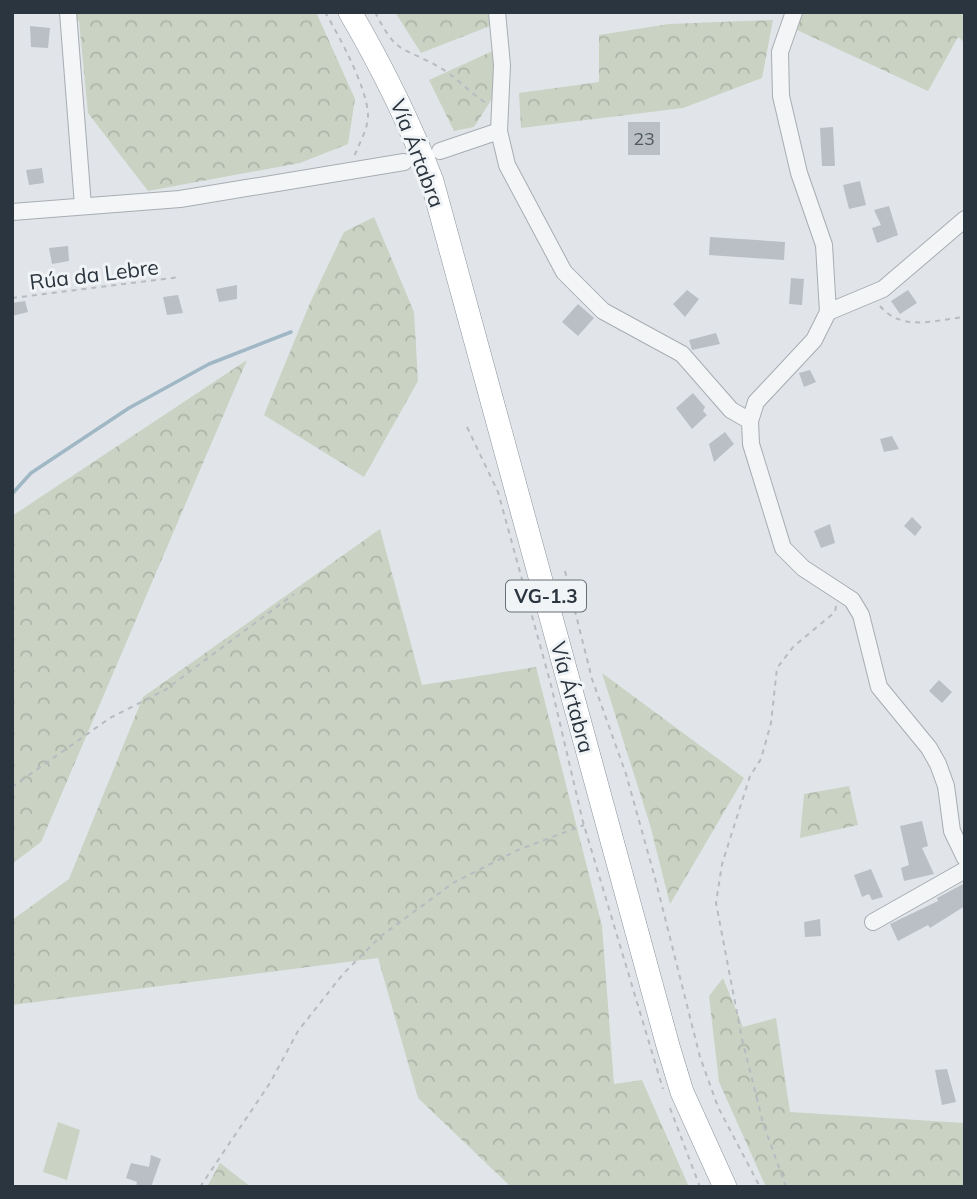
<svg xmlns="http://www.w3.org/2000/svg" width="977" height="1199" viewBox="0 0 977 1199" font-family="Mulish,sans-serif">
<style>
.green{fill:#c9d2c3}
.forest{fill:url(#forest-crowns)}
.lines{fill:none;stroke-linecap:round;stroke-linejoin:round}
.stream{stroke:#a0b7c5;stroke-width:3.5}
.building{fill:#b9bfc5}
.minor-casing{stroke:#a7adb3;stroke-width:18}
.highway-casing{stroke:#8a949e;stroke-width:24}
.path{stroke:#b8bbc0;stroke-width:2;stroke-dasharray:5 5;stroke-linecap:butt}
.minor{stroke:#f4f5f7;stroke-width:16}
.highway{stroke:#fff;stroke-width:23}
.labels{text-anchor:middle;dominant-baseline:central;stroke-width:6;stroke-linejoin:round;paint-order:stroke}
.number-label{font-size:18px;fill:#4e5860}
.shield{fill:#f1f4f6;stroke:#666e76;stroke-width:2}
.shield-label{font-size:19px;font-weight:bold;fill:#2b353f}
.street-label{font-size:21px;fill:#2b353f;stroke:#f1f4f6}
</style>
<defs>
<pattern id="forest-crowns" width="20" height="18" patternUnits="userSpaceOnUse" patternTransform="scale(1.75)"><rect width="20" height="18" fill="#c9d2c3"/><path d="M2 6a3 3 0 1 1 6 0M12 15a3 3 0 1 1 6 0" fill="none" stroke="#adb5a9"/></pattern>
</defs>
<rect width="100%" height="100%" fill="#e1e5e9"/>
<path class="green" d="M58 1122 80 1130 67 1180 43 1172Z"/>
<path class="forest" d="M57 12H316L355 99 348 144 300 163 148 191 88 113 79 21Z
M395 12H488L490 26 421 53Z
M802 12H965V43L958 37 928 91 797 30Z
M773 20 762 78 683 108 521 128 519 93 599 82V35L669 24Z
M497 49 495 94 474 127 454 131 429 80Z
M374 217 414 312 418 381 364 477 264 415 310 303 344 232Z
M247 360 41 842 12 864V516Z
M380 529 422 685 536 667 602 926 614 1084 642 1080 689 1187H511L418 1098 378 958 12 1005V920L69 879 143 697Z
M602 673 744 778 670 904 650 825Z
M849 786 858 825 800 838 804 794Z
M723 978 743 1027 776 1018 790 1112 965 1123V1187H766L719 1082 709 996Z
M220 1163 251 1187H207Z"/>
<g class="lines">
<path class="stream" d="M12 494 31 473 129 408 209 364 291 332"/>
</g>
<path class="building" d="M30 26 50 28 48 48 31 47Z
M628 122H660V155H628Z
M833 127 835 166H822L820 128Z
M42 168 44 183 29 185 26 170Z
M860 181 866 205 849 209 843 185Z
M889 206 898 235 877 243 872 228 881 225 874 210Z
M710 237 785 242 784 260 709 255Z
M68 246 69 261 52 264 49 248Z
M791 278 804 279 802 305 789 304Z
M237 285V299L219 302 216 289Z
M687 290 699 299 685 317 673 304Z
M908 290 917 303 900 314 891 301Z
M178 295 183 313 167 315 163 297Z
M25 301 28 312 12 316V303Z
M578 304 594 318 578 336 562 322Z
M716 333 720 344 692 350 689 340Z
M810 370 816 382 804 387 799 373Z
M693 393 705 407 703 411 707 415 692 429 676 408Z
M725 432 734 444 714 462 709 444Z
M892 436 899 449 884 452 880 439Z
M912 517 922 527 915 536 904 526Z
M830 524 835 543 821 548 814 531Z
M939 680 952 692 942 703 929 691Z
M922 821 928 846 922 848 934 874 904 881 901 868 909 865 900 826Z
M871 869 883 897 872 900 869 894 862 897 854 875Z
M965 883V906L930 928 928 925 898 941 890 924 938 901 937 898Z
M820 919 821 936 805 937 804 922Z
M947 1069 956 1102 942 1105 935 1070Z
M151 1155 161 1159 151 1187H136L137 1182 126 1178 131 1163 149 1167Z"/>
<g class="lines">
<g class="minor-casing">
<path id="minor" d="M68 12 83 206
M497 12 502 65 499 131 507 165 564 272 603 311 682 354 731 410 750 421
M794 12 780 52 781 96 799 173 824 245 828 312 814 340 756 402 750 421 751 444 783 548 803 568 852 600 861 615 879 687 929 748 938 764 946 786 952 831 965 858
M440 151 499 131
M12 212 180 199 404 162
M828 312 883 289 965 219
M873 922 965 870"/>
</g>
<g class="highway-casing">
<path id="highway" d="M350 12C382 67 409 121 432 181L668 1046 682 1092 725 1187"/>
</g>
<path class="path" d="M325 12C339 36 367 87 368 115 368 130 359 143 354 157
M375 12C398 57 401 45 439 67 457 77 470 94 488 104
M80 13 90 12
M12 298 180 277
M880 306C902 332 934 320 965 317
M467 427 498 492 551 685 583 822 663 1089
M565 571 592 679 626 774 655 878 700 1057 718 1107 760 1187
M12 787 110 718 165 690 294 594
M670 1108 700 1187
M200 1187 270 1083 298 1031 343 974 381 936 453 883 518 850 584 825
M786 1187 763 1123 742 1039 716 903 722 864 750 776 761 759 771 723 777 668 793 647 835 612 836 606"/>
<use href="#minor" class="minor"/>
<use href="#highway" class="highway"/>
</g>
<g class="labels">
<g class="number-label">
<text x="644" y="138">23</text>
</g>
<rect class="shield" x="506" y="580.5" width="80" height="31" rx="5"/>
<g class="shield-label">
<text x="546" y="596">VG-1.3</text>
</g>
<g class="street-label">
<text transform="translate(418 153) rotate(69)">Vía Ártabra</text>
<text transform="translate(94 274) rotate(-7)">Rúa da Lebre</text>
<text transform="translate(573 697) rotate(75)">Vía Ártabra</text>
</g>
</g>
<rect width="977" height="1199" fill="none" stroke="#2b353f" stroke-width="28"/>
</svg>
